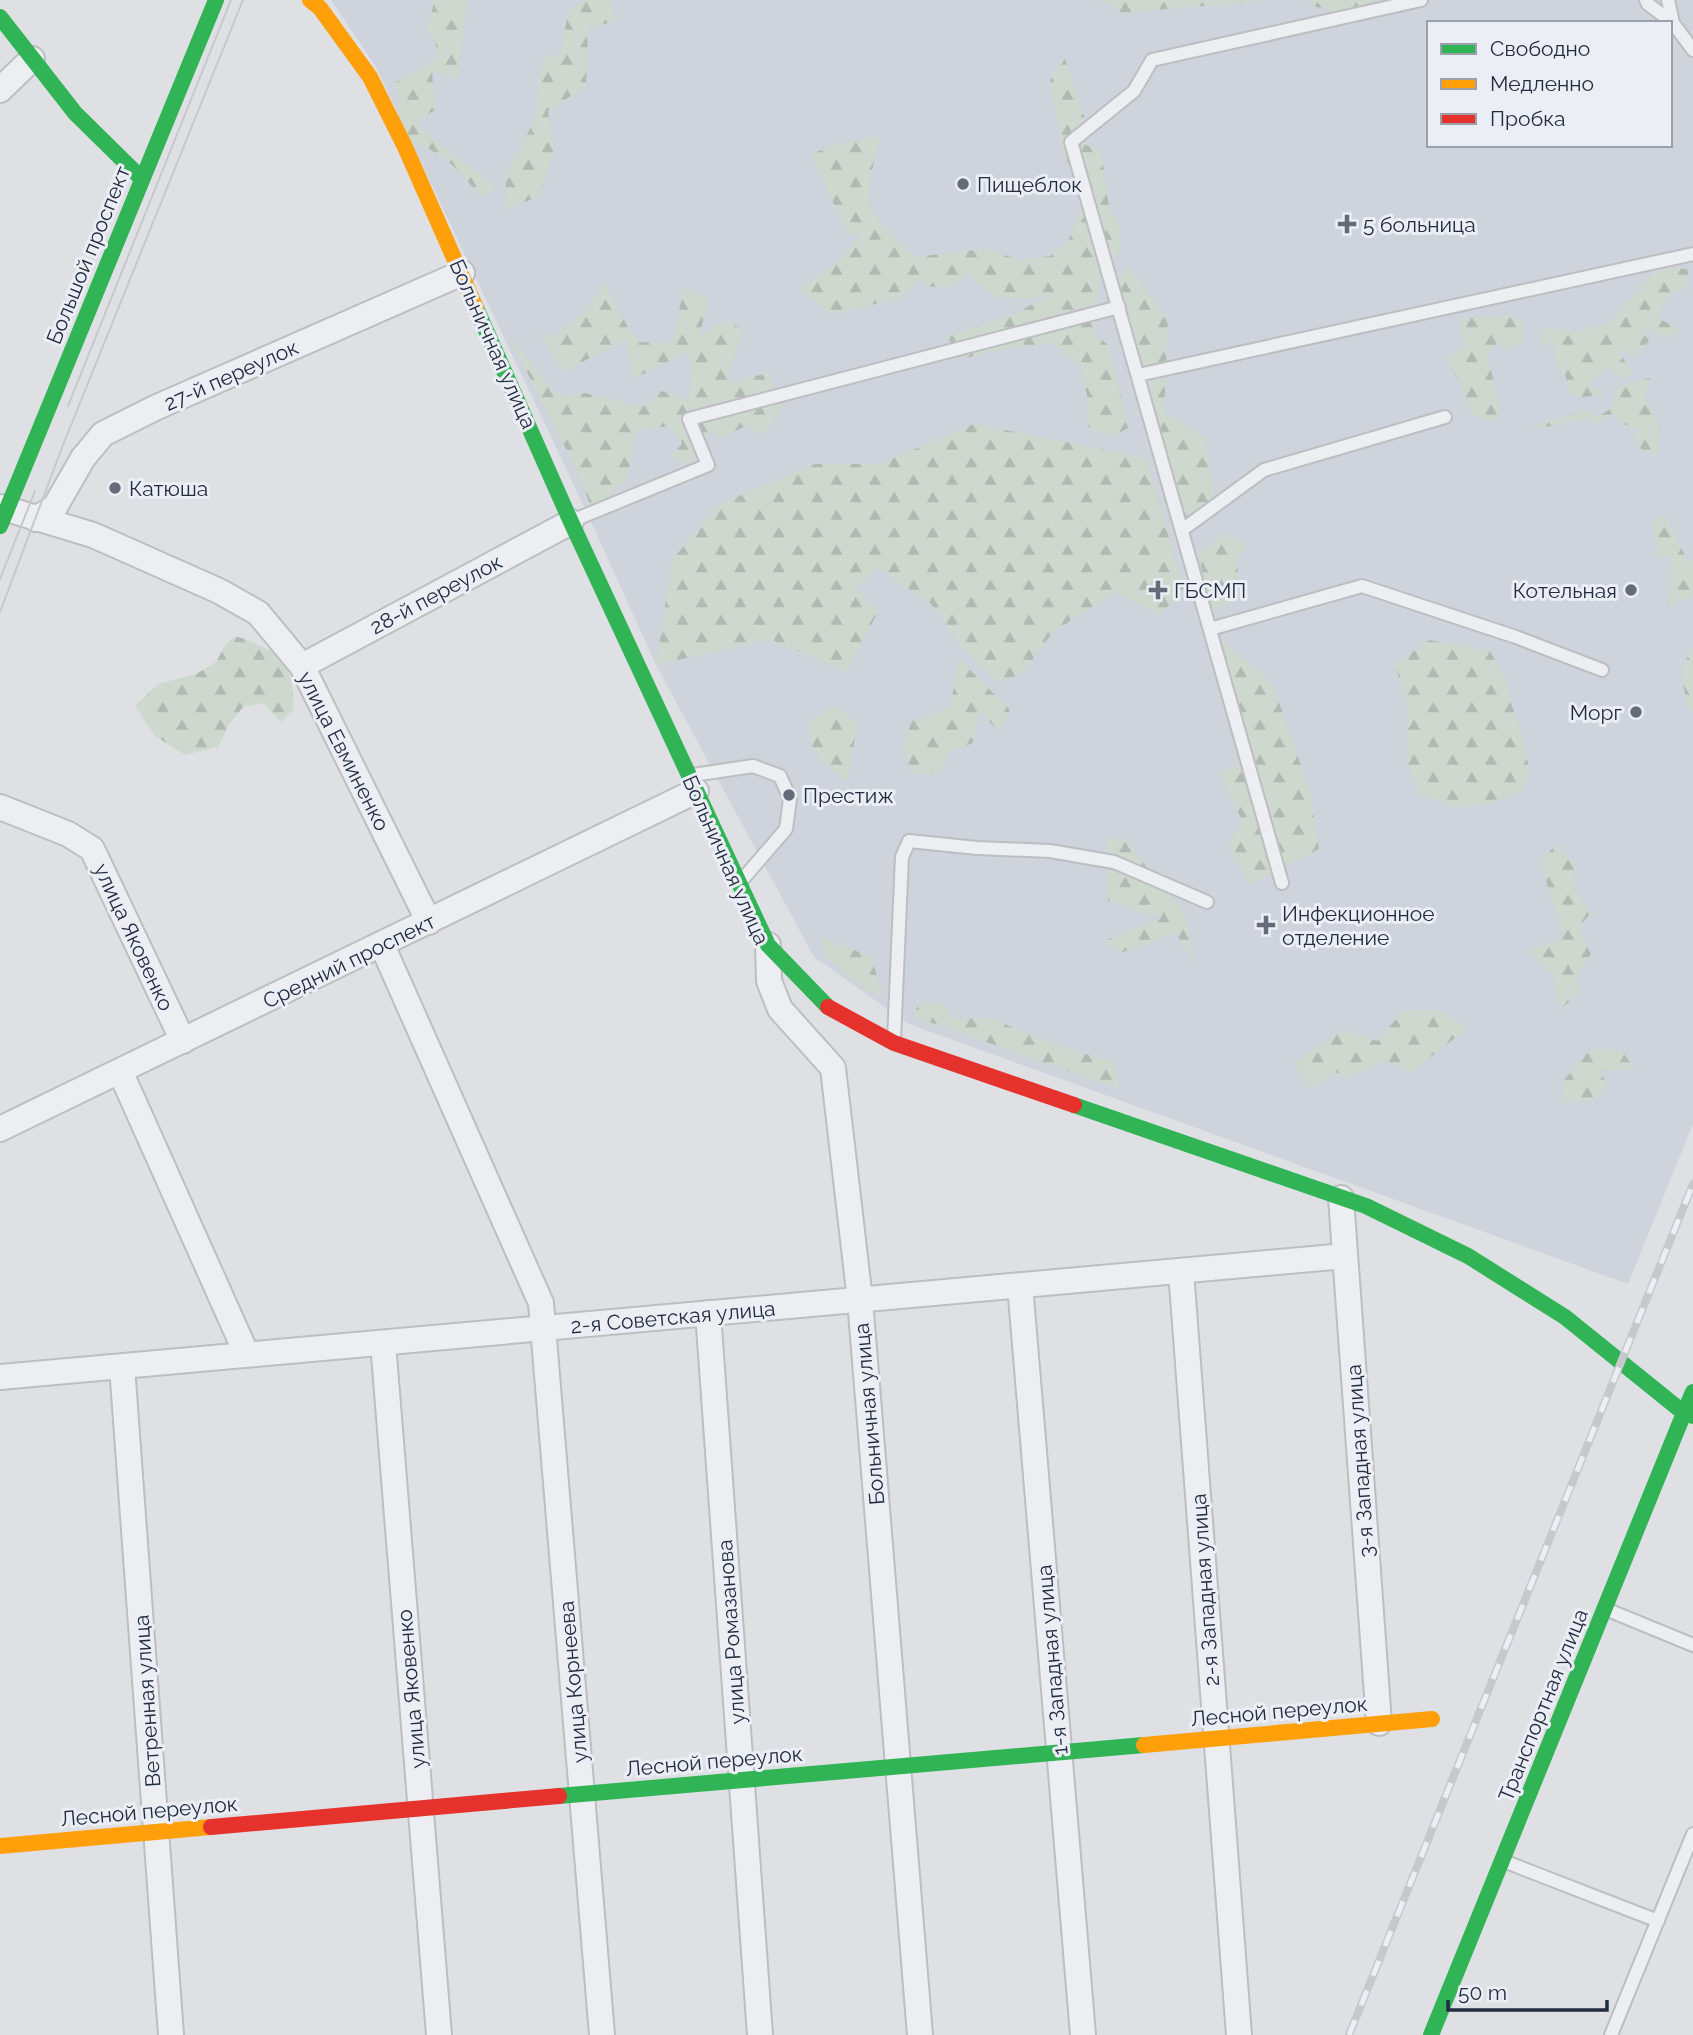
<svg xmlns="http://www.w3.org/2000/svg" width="1693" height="2035" viewBox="0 0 1693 2035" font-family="Raleway,sans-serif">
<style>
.built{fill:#cfd3db;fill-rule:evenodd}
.forest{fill:url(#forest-firs)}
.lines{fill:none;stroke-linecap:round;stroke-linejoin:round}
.lane-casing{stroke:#bcbec2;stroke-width:16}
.street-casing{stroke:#bcbec2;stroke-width:28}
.lane{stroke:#edeef1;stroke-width:12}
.street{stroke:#edeef1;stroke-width:24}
.fast{stroke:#30b455;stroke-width:16}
.slow{stroke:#ff9f0a;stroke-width:16}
.jam{stroke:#e5322d;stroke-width:16}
.tram{stroke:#c6c8cc;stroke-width:2}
.rail-casing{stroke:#c6c8cc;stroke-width:8}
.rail{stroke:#ebeef5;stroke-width:5;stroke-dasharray:16;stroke-linecap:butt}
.poi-dot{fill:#656b79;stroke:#ebeef5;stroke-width:2.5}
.labels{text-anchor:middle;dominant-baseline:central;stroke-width:6;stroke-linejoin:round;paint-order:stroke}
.poi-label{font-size:21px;fill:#242c3f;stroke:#ebeef5;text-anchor:start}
.street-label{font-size:21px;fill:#242c3f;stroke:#ebeef5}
</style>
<defs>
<pattern id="forest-firs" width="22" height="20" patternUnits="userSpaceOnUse" patternTransform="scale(1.75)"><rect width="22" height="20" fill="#ced8ce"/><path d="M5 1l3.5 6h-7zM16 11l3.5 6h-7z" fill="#b1bab2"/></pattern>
</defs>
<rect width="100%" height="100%" fill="#dee0e4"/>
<path class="built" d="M331 0H1693V1124L1628 1284 909 1024 814 957 656 665 588 515 376 67ZM1429 23H1670V145H1429Z"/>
<path class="forest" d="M435 0H467L458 79 432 71 435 110 417 121 425 133 496 186 488 196 478 195C455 162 436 149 399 137V92L394 83 437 59 435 39 426 30Z
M585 0H609L616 21 588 28 586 86 548 111 554 149 540 196 505 210 506 175 535 119 542 59 561 53 568 12Z
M1100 0H1264L1229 5 1183 7 1122 14 1108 3Z
M1307 0H1372L1368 18 1316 7Z
M1064 56 1084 116 1083 144 1101 150 1109 207 1120 226V250L1100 275 1094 333 1109 346 1128 428 1111 437 1088 427 1087 395 1080 367 1054 343 1007 348 962 359 946 336 1010 316 1054 293 1030 299 996 297 966 274 951 288 926 286 917 280 902 298 831 314 800 289 841 259 862 232 848 235 811 154 838 144 881 136C876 151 865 193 871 207 880 227 899 243 915 257L986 249 1020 260 1050 256 1068 242 1083 203 1080 179 1063 156 1050 80Z
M1128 267 1168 319 1164 412 1205 438 1217 513 1189 525 1165 506 1155 424 1110 291Z
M1658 268 1688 269V287L1666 298 1658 318 1680 330 1669 338 1654 332 1638 330 1650 340 1635 356 1617 349 1633 373 1625 379 1607 367 1588 384 1607 395 1579 397 1569 394 1566 377 1555 361 1554 345 1539 343 1544 328 1575 332 1609 323Z
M604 282 630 331 640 342 673 344 683 289 709 298 699 337 727 319 743 331 725 384 768 373 784 406 764 434 746 426 718 439 715 426 699 453 687 466 670 456 682 444 670 426 637 430 627 478 594 513 570 457 507 333 558 396 585 393 643 407 661 391 689 400 692 369 688 352 633 379 626 339 563 372 540 333 556 336 587 310Z
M1506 315 1523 320 1522 344 1501 351 1502 340 1487 353 1499 404 1497 422 1472 415 1459 381 1446 359 1464 346 1459 319Z
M1650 378 1645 399C1660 424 1662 428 1656 457L1633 444 1637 429 1623 424 1614 413 1595 423 1589 418 1536 429 1534 425 1584 411 1599 416 1612 408 1616 387Z
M974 424 1146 458 1184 589 1160 615 1115 592 1052 633 1022 674 996 682 962 646 931 604 878 568 856 589 878 612 846 672 770 639 656 665 672 560 718 505 814 464H880Z
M1664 514 1687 560 1693 562V596L1668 606 1671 556 1658 558 1652 521Z
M1227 533 1247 544 1237 559 1239 596 1209 616 1199 552Z
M235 636C279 650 295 662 293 710L281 722 263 703 243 707 229 724 218 747 185 755 155 736 135 706 158 684 196 674 216 662 226 644Z
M1221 639 1273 685 1310 792 1319 849 1250 884 1228 847 1242 820 1218 772 1245 765 1230 725Z
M1429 640 1490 651 1508 684 1511 703 1520 728 1530 773 1522 791 1493 803 1459 808 1418 793 1407 763V705L1395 665Z
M1693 647V712L1687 708 1681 669Z
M959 659 1010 710 998 731 980 711 973 743 949 752 940 773 912 774 903 746 912 721 950 708Z
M833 706 858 723 847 781C822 761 811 758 808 723Z
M1107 839H1124L1185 914 1195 966 1176 933 1123 952 1104 941 1162 918 1108 901Z
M1556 844 1578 868 1573 876 1579 897 1591 913 1578 928 1591 954 1577 976 1580 992 1560 1010 1553 975 1528 952 1564 937 1540 863Z
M820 936 871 957 883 994 869 992 824 955Z
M941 1003 954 1019 990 1018 1054 1044 1115 1063 1119 1089 913 1016 918 1005Z
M1404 1010H1439L1468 1028 1410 1073 1386 1060 1350 1078 1335 1072 1311 1089 1294 1063 1344 1030 1377 1041Z
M1591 1049 1621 1050 1635 1069 1598 1071 1608 1084 1595 1100 1562 1102 1564 1080Z"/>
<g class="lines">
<g class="lane-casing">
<path id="lane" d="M1646 0 1648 4 1673 23
M1668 0 1673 23 1693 50
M1138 375 1693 254
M574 520 708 465 689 419 1119 307
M1182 530 1264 470 1445 417
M1210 629 1362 586 1516 637 1602 670
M693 775 753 766 780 776 790 799 786 829 742 880
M1282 883 1071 142 1134 91 1152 60 1421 0
M894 1040 902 857 909 841 977 848 1050 851 1114 862 1207 902
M1608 1610 1693 1645
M1506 1862 1658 1921
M1611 2035 1693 1834"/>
</g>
<g class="street-casing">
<path id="street" d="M0 90 32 59
M0 507 93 535 219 591 258 613 302 666 429 922
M36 519 55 507 83 458 103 434 157 407 462 273
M302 666 571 522
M0 807 68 834 92 849 183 1041
M382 945 541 1303 602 2035
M768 945 769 981 780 1009 833 1068 860 1300 920 2035
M120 1071 247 1355
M0 1129 696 791
M1341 1198 1379 1723
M1181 1271 1239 2035
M1020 1285 1083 2035
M708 1313 760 2035
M383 1343 439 2035
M122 1366 171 2035
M0 1377 1345 1256"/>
</g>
<use href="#lane" class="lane"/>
<use href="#street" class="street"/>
<path class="fast" d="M0 17 75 113 142 179
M476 308 571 522 768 945 828 1007
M0 526 216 0
M1074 1105 1366 1206 1468 1256 1565 1317 1684 1413 1693 1392
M559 1796 1144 1745
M1431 2035 1684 1413 1693 1416"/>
<path class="slow" d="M310 0 320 8 370 77 405 147 476 308
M1144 1745 1432 1719
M0 1846 211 1827"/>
<path class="jam" d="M828 1007 894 1043 1074 1105
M211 1827 559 1796"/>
<path class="tram" d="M68 406 231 0
M0 579 35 491
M0 612 63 445 243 0"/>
<g class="rail-casing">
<path id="rail" d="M1349 2035 1693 1184"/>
</g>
<use href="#rail" class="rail"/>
</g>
<g class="poi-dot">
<circle cx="963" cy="184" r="7"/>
<path d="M1343.5 213.5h7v7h7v7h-7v7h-7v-7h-7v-7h7z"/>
<circle cx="115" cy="488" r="7"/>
<path d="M1154.5 579.5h7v7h7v7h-7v7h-7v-7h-7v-7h7z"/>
<circle cx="1631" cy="590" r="7"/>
<circle cx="1636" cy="712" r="7"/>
<circle cx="789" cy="795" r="7"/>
<path d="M1262.5 914.5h7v7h7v7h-7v7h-7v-7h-7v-7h7z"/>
</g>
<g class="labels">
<g class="poi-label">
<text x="977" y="184">Пищеблок</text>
<text x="1363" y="224">5 больница</text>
<text x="129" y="488">Катюша</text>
<text x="1174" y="590">ГБСМП</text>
<text x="1617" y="590" text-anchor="end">Котельная</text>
<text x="1622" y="712" text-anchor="end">Морг</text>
<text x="803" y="795">Престиж</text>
<text x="1282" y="913">Инфекционное<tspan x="1282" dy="24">отделение</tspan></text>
</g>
<g class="street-label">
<text transform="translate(88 255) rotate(-68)">Большой проспект</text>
<text transform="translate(493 344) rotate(66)">Больничная улица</text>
<text transform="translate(231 375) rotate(-24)">27-й переулок</text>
<text transform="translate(436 594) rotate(-28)">28-й переулок</text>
<text transform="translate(344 751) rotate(63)">улица Евминенко</text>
<text transform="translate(726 860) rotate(66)">Больничная улица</text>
<text transform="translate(134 937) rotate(65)">улица Яковенко</text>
<text transform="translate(349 961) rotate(-26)">Средний проспект</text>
<text transform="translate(673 1317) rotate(-5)">2-я Советская улица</text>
<text transform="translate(869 1414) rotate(-95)">Больничная улица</text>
<text transform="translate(1360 1461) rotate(-94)">3-я Западная улица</text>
<text transform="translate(1205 1590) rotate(-94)">2-я Западная улица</text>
<text transform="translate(731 1632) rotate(-94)">улица Ромазанова</text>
<text transform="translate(1052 1660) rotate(-95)">1-я Западная улица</text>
<text transform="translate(573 1682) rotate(-95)">улица Корнеева</text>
<text transform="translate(411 1689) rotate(-95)">улица Яковенко</text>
<text transform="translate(147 1701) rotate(-94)">Ветренная улица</text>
<text transform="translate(1543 1705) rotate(-68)">Транспортная улица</text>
<text transform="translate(1279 1711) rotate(-5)">Лесной переулок</text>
<text transform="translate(714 1761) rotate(-5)">Лесной переулок</text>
<text transform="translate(149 1811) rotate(-5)">Лесной переулок</text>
</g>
</g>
<rect x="1427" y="21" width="245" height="126" fill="#ebeef5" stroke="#9ba0ac" stroke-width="2"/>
<rect x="1441" y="44" width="35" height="10" fill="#30b455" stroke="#9ba0ac" stroke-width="2"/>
<text x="1490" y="56" font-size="21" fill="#242c3f">Свободно</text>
<rect x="1441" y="79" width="35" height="10" fill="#ff9f0a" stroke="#9ba0ac" stroke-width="2"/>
<text x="1490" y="91" font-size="21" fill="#242c3f">Медленно</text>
<rect x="1441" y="114" width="35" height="10" fill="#e5322d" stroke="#9ba0ac" stroke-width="2"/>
<text x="1490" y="126" font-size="21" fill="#242c3f">Пробка</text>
<path d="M1448 2000v10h159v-10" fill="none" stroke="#242c3f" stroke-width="3.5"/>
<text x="1458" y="2000" font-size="21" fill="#242c3f" stroke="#ebeef5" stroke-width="5" paint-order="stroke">50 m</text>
</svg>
